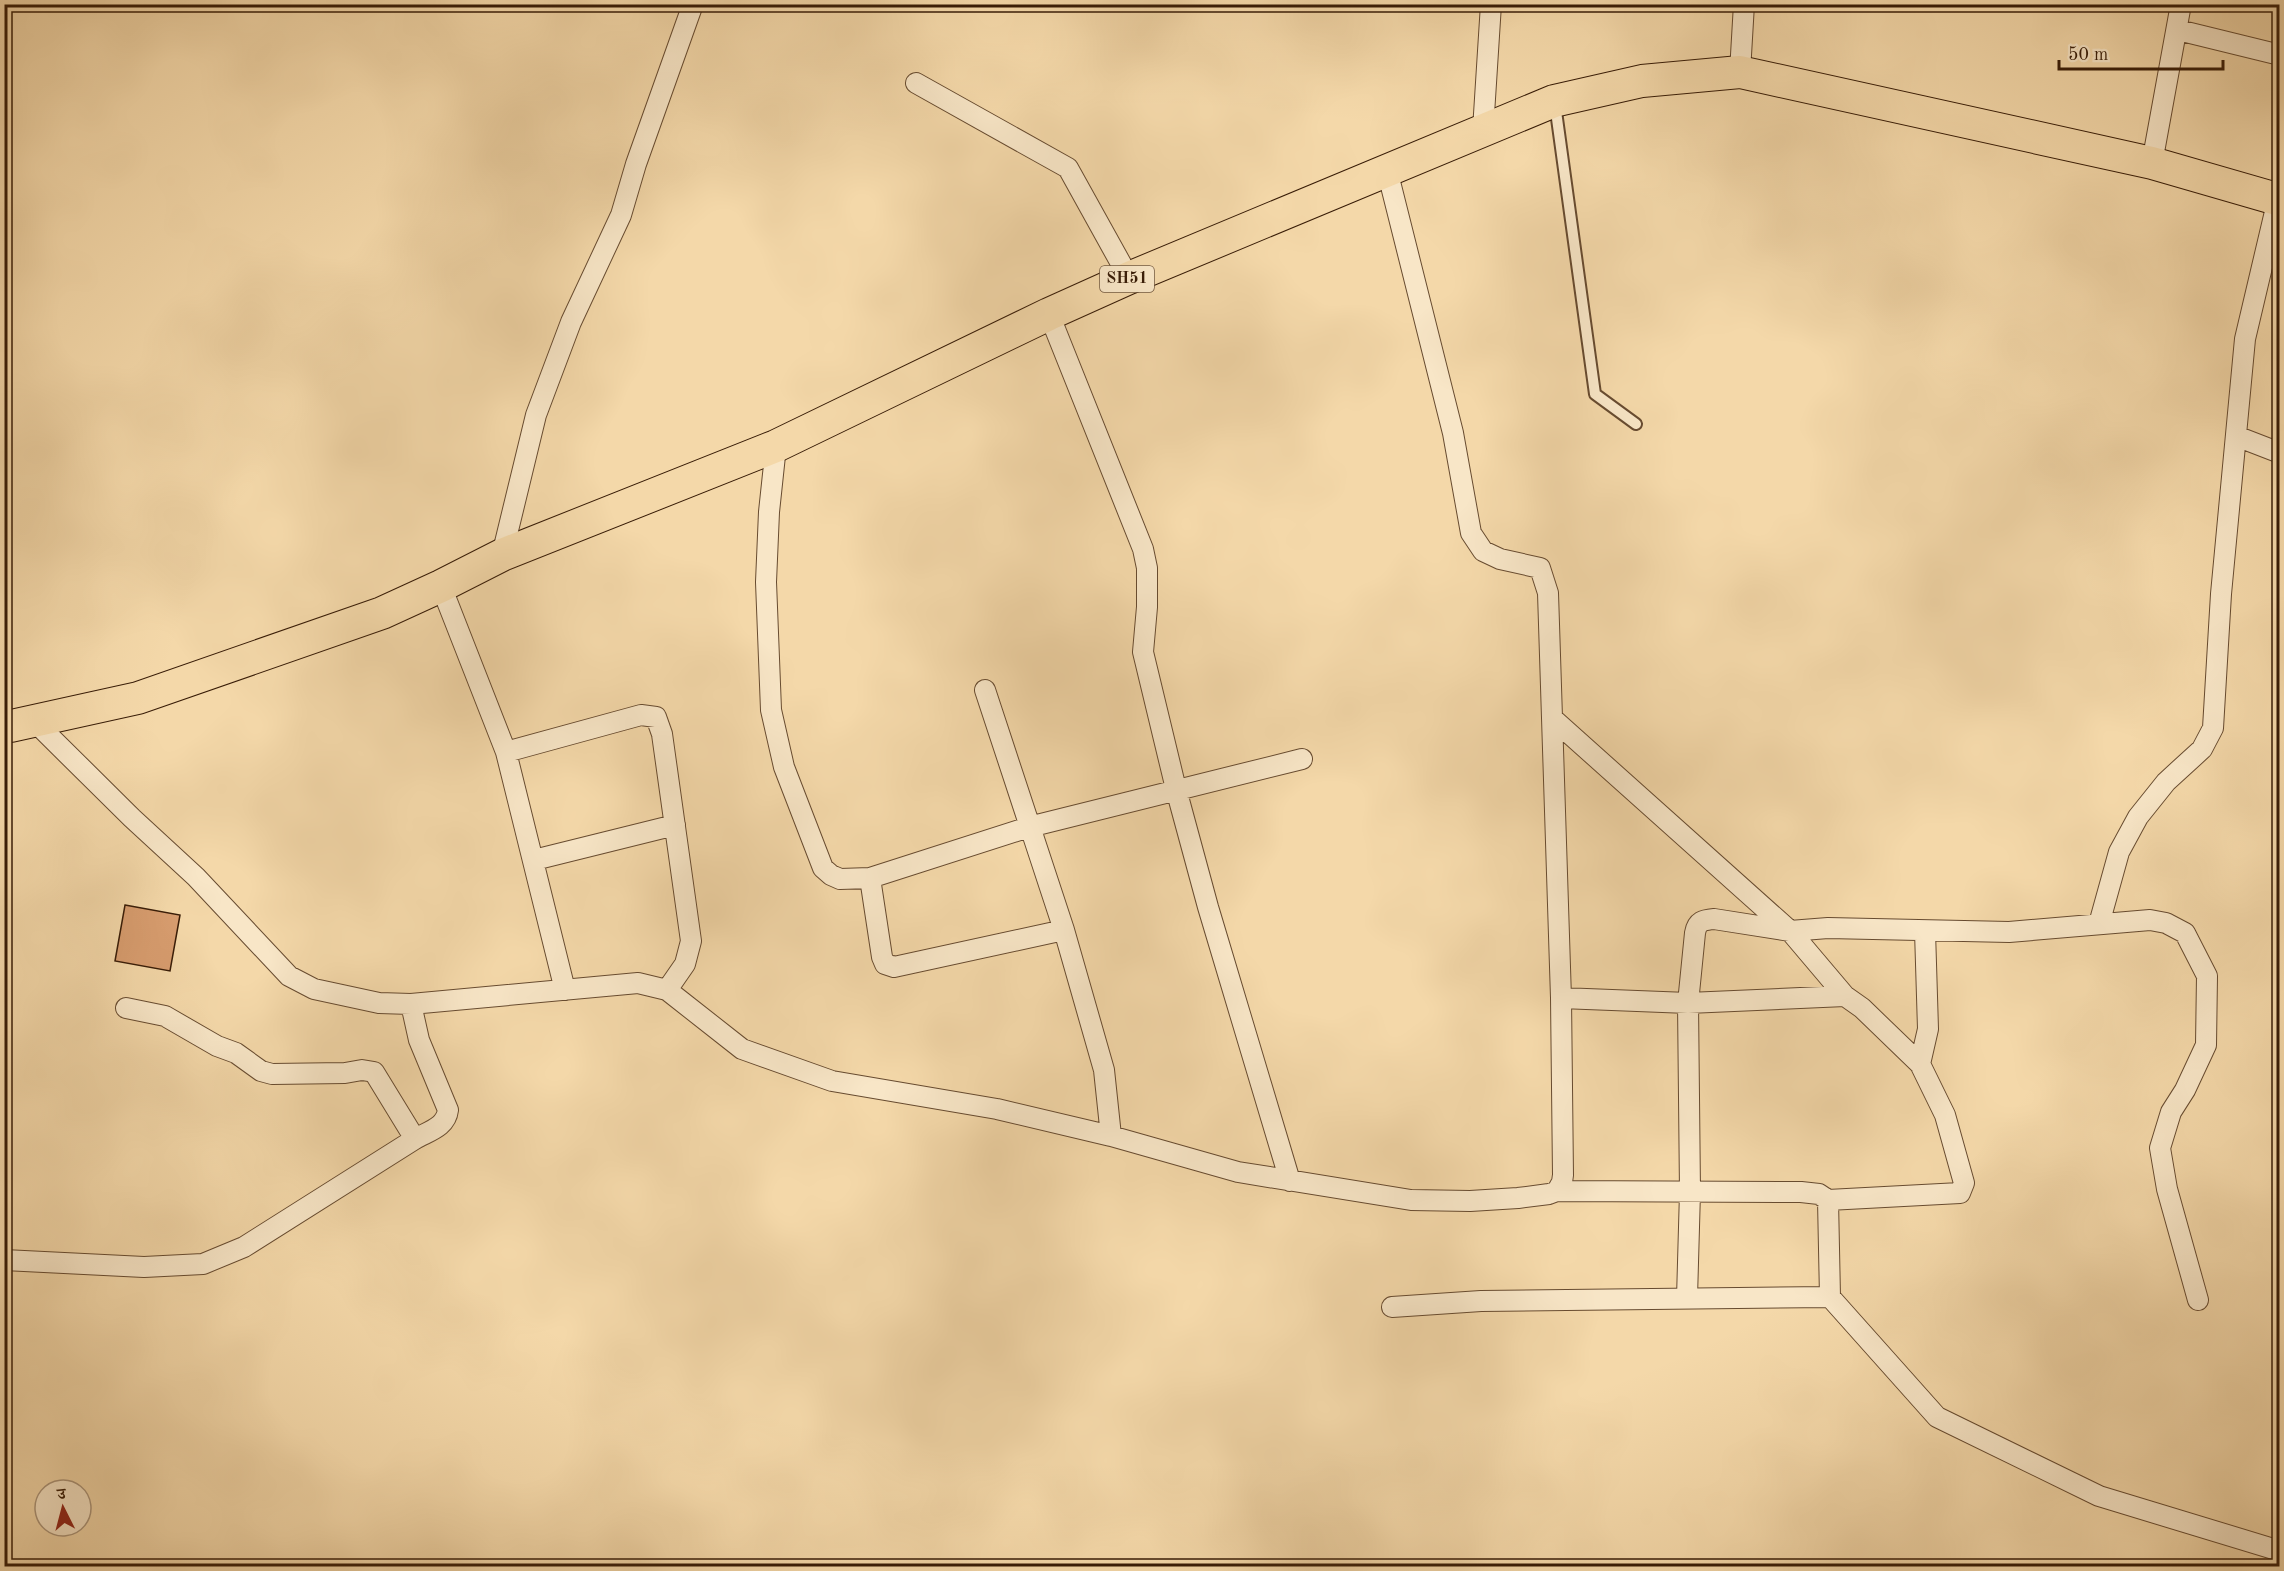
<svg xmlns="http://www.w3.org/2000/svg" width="2284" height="1571" viewBox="0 0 2284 1571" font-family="'Old Standard TT','Noto Serif Devanagari',serif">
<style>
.building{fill:#d89d6f;stroke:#381c07;stroke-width:1.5}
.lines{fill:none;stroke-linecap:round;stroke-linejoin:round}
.lane-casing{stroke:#674b30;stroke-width:14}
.street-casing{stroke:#674b30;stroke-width:22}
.primary-casing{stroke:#381c07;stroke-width:34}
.lane{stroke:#f8e6c7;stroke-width:10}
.street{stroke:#f8e6c7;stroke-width:20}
.primary{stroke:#f4d8a9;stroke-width:32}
.labels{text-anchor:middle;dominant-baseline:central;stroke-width:5;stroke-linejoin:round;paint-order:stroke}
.shield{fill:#f8e6c7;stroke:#725941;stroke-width:1.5}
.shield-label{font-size:16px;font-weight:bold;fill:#381c07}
</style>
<rect width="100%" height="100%" fill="#f4d8a9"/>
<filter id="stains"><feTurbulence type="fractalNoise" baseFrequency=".00333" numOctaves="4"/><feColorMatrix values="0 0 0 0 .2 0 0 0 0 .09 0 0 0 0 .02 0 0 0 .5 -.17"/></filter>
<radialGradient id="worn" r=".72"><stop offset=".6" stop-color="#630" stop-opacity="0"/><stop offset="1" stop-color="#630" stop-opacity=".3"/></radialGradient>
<path class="building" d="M125 905 180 915 170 971 115 961Z"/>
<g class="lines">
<g class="lane-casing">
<path id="lane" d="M1555 104 1595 394 1636 424"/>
</g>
<g class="street-casing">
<path id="street" d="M2178 30 2280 55
M1740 72 1744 4
M916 83 1068 168 1129 278
M1483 130 1491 4
M2152 163 2181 4
M1049 314 1143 549 1147 568V607L1143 652 1176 789 1208 907 1290 1181
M2236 436 2280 453
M776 446 769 512 766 582 771 710 784 767 823 868 831 875 840 879 870 878 1029 827 1302 759
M502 555 536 415 571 322 621 215 636 164 693 4
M441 586 506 752 565 990
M985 690 1064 930 1104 1070 1111 1136
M1552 718 1790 931 1845 996
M34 721 132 818 196 877 289 976 314 989 379 1003 411 1004 638 983 667 990 742 1049 832 1081 997 1109 1111 1136 1238 1172 1411 1200 1470 1201 1518 1198 1549 1194 1557 1191 1562 1182 1563 1175 1561 998 1548 593 1540 568 1500 559 1483 551 1471 533 1453 433 1387 170
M506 752 641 715 656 717 662 734 691 941 685 964 667 990
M534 860 675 825
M870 878 882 957 885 964 894 967 1064 930
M2099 924 2119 852 2138 817 2166 782 2202 749 2213 728 2221 594 2245 339 2278 199
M126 1008 165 1016 217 1046 236 1053 261 1071 272 1074 345 1073 362 1070 374 1072 415 1139
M1920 1064 1928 1029 1925 931
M1557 1191 1801 1192 1819 1194 1828 1200 1960 1193 1964 1183 1945 1115 1920 1064 1862 1008 1845 996 1688 1003 1561 998
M1828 1200 1830 1297 1937 1417 2099 1496 2280 1551
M4 1260 144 1267 203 1264 244 1247 415 1139C429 1131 446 1127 448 1110L419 1040 411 1004
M1687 1298 1690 1192 1688 1003 1695 933C1697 921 1703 920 1714 919L1790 931 1828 928 2009 932 2150 920 2166 923 2185 933 2207 976 2206 1045 2185 1090 2171 1112 2160 1148 2167 1189 2198 1300
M1392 1307 1481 1301 1830 1297"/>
</g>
<g class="primary-casing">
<path id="primary" d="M4 724 11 726 138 698 382 613 441 586 502 555 776 446 1049 314 1129 278 1554 101 1642 81 1740 72 2152 163 2280 200"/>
</g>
<use href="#lane" class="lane"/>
<use href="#street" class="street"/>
<use href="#primary" class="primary"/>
</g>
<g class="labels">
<rect class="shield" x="1100" y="266" width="54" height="26" rx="4.5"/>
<g class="shield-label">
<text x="1127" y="279">SH51</text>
</g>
</g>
<rect width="2284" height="1571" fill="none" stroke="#f4d8a9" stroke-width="24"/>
<rect x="6" y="6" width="2272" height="1559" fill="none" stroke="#381c07" stroke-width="3"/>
<rect x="12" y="12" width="2260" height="1547" fill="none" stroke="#381c07" stroke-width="1.5"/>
<g transform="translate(63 1508) rotate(354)"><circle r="28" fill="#f8e6c7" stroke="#ab957a" stroke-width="1.5"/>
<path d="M0-4.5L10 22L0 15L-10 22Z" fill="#8f2418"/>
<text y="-9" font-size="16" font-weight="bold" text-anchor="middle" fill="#381c07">उ</text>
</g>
<path d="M2059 60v9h164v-9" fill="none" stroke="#381c07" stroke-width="3"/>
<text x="2068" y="60" font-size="18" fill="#381c07" stroke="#f8e6c7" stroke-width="4.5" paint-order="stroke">50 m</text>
<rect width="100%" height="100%" filter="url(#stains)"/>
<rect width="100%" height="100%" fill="url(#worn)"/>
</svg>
